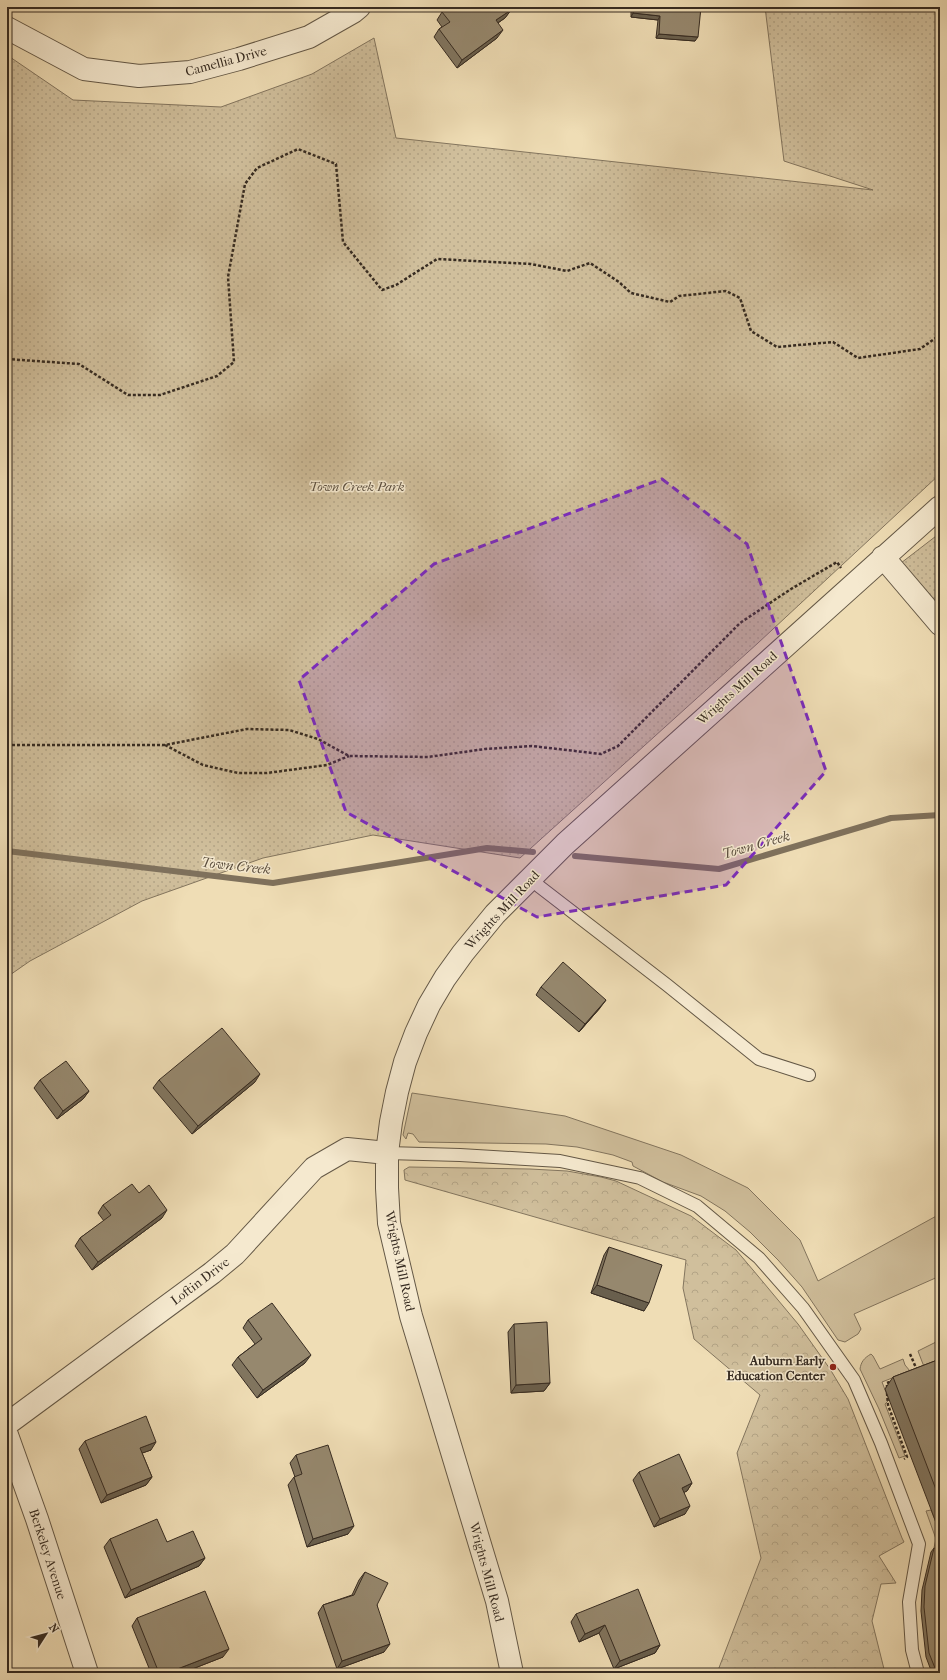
<svg xmlns="http://www.w3.org/2000/svg" width="947" height="1680" viewBox="0 0 947 1680" font-family="'IM FELL French Canon',serif">
<style>
.grass{fill:#d0bf9c;stroke:#83755e}
.forest{fill:url(#forest-crowns);stroke:#83755e}
.park{fill:url(#park-dots);stroke:#83755e}
.lines{fill:none;stroke-linecap:round;stroke-linejoin:round}
.stream{stroke:#7f715c;stroke-width:6}
.service-casing{stroke:#645846;stroke-width:14}
.minor-casing{stroke:#645846;stroke-width:24}
.path{stroke:#362b21;stroke-width:2.5;stroke-dasharray:3 2;stroke-linecap:butt}
.service{stroke:#f5e9cf;stroke-width:12}
.minor{stroke:#f5e9cf;stroke-width:22}
.wall{fill:#81755f;stroke:#362b21}
.shaded-wall{fill:#695f4d;stroke:#362b21}
.building{fill:#96886e;stroke:#362b21}
.marked{fill:#7b2cbf;fill-opacity:0.2;stroke:#7b2cbf;stroke-width:3;stroke-dasharray:8 5;stroke-linejoin:round}
.poi-dot{fill:#8f2418;stroke:#f5e9cf;stroke-width:1.5}
.labels{text-anchor:middle;dominant-baseline:central;stroke-width:3;stroke-linejoin:round;paint-order:stroke}
.street-label{font-size:13px;fill:#362b21;stroke:#f5e9cf}
.park-label{font-size:13px;font-style:italic;fill:#5c5040;stroke:#f5e9cf}
.poi-label{font-size:13px;font-weight:bold;fill:#362b21;stroke:#f5e9cf;text-anchor:end}
.water-label{font-size:14px;font-style:italic;fill:#5b4e3e;stroke:#f5e9cf}
</style>
<defs>
<pattern id="forest-crowns" width="20" height="18" patternUnits="userSpaceOnUse"><rect width="20" height="18" fill="#d0bf9c"/><path d="M2 6a3 3 0 1 1 6 0M12 15a3 3 0 1 1 6 0" fill="none" stroke="#b3a486"/></pattern>
<pattern id="park-dots" width="8" height="8" patternUnits="userSpaceOnUse"><rect width="8" height="8" fill="#d0bf9c"/><path d="M2 2h.1M6 6h.1" fill="none" stroke="#b3a486" stroke-width="1.8" stroke-linecap="round"/></pattern>
</defs>
<rect width="100%" height="100%" fill="#efddb5"/>
<filter id="stains"><feTurbulence type="fractalNoise" baseFrequency=".005" numOctaves="4"/><feColorMatrix values="0 0 0 0 .2 0 0 0 0 .09 0 0 0 0 .02 0 0 0 .5 -.17"/></filter>
<radialGradient id="worn" r=".72"><stop offset=".6" stop-color="#630" stop-opacity="0"/><stop offset="1" stop-color="#630" stop-opacity=".3"/></radialGradient>
<path class="grass" d="M412 1093 565 1116 681 1155 748 1188 800 1240 818 1281 940 1214V1276L854 1314 861 1329 858 1334 845 1342 838 1340 802 1287 778 1260 750 1232 725 1211 701 1196 663 1182 633 1166 632 1162 613 1155 577 1147 546 1144 419 1142 413 1134 408 1133 406 1139 403 1135Z
M940 1340V1367L926 1372 918 1351Z
M871 1354 873 1356 880 1369 903 1359 905 1365 910 1371 882 1382 889 1400 885 1404 905 1456 899 1458 879 1409 860 1369C861 1362 864 1358 871 1354Z
M931 1510 940 1533V1553L933 1552 936 1539 926 1511Z"/>
<path class="forest" d="M409 1167 530 1169 567 1171 601 1177 616 1181 691 1216 736 1250 753 1270 798 1324 830 1369 848 1399 902 1538 904 1542 879 1556 896 1583 881 1584 872 1621 885 1673H717L761 1558 737 1453 760 1395 694 1339 683 1288 686 1260 405 1180 404 1170Z"/>
<path class="park" d="M765 7H940V474L758 643 520 858 373 835 263 858 142 901 30 961 7 977V55L73 100 221 107 312 74 374 38 396 138 873 190 784 161Z
M940 533V613L901 563Z"/>
<g class="lines">
<path class="stream" d="M7 851 273 883 487 848 533 852
M575 856 719 869 891 818 940 815"/>
<g class="service-casing">
<path id="service" d="M530 878 540 887 667 985 759 1059 809 1075
M387 1153 460 1155 560 1161 640 1178 697 1206 759 1258 803 1308 854 1380 881 1443 919 1544 909 1602 912 1650 918 1673"/>
</g>
<g class="minor-casing">
<path id="minor" d="M7 28 84 69 139 76 190 72 239 59 309 37 353 12 359 7
M883 557 940 624
M7 1424 212 1273 235 1254 314 1168 347 1149 387 1153
M7 1435 37 1519 87 1673
M512 1673 497 1601 411 1316 389 1223 387 1188V1153L391 1122 397 1092 405 1062 416 1033 429 1005 445 978 463 953 495 914 565 844 940 507"/>
</g>
<path class="path" d="M7 359 79 364 128 395H160L217 376 234 362 228 277 245 184 257 168 298 149 336 164 343 242 382 290 396 285 437 259 531 264 567 271 590 263 619 282 631 293 670 302 679 296 726 291 740 298 751 331 777 347 833 342 858 358 920 349 940 335
M7 745H165L247 729 289 730 318 739 349 756 428 757 485 749 532 746 601 754 618 746 740 623 791 589 837 562 841 568
M165 745 203 765 238 773H267L327 765 349 756
M910 1354 917 1370
M887 1388V1383L892 1381
M887 1393 888 1405 907 1457 904 1459"/>
<use href="#service" class="service"/>
<use href="#minor" class="minor"/>
</g>
<path class="wall" d="M631 7H701L695 41 656 38 658 20 631 17Z
M511 10 505 18 498 23 497 38 457 68 434 37 439 29 442 27 437 20 442 12Z
M541 987 600 1008 579 1032 536 995Z
M40 1080 89 1091 83 1099 57 1119 34 1088Z
M159 1080 255 1082 192 1134 153 1088Z
M139 1193 162 1218 92 1270 75 1246 80 1238 104 1221 98 1213 103 1205Z
M609 1247 644 1311 591 1293 604 1255Z
M248 1320 305 1363 257 1398 232 1365 238 1357 255 1344 243 1328Z
M514 1324 550 1383 544 1391 511 1393 508 1332Z
M940 1359V1533L885 1389 893 1377Z
M85 1441 151 1450 142 1453 152 1477 146 1485 101 1503 79 1449Z
M296 1455 348 1534 307 1547 288 1485 294 1477H295L290 1463Z
M639 1472 692 1483 687 1491 684 1492 685 1514 654 1527 633 1480Z
M110 1539 167 1542 205 1558 199 1566 125 1598 104 1547Z
M934 1548 937 1598 940 1597V1612L936 1614 940 1673H932L926 1657 921 1611 922 1590 931 1552Z
M365 1572 377 1605 384 1652 337 1669 318 1613 323 1605 352 1595 359 1580Z
M576 1614 660 1645 655 1653 614 1669 599 1633 579 1642 571 1622Z
M137 1618 223 1657 182 1673H151L132 1626Z"/>
<path class="shaded-wall" d="M511 10 505 18 490 28 496 20Z
M633 13 660 16 658 20 631 17Z
M503 30 497 38 457 68 462 60Z
M659 34 698 37 695 41 656 38Z
M606 1000 600 1008 579 1032 585 1024Z
M260 1074 255 1082 192 1134 198 1126Z
M89 1091 83 1099 57 1119 63 1111Z
M167 1210 162 1218 92 1270 98 1262Z
M597 1285 649 1303 644 1311 591 1293Z
M311 1355 305 1363 257 1398 263 1390Z
M550 1383 544 1391 511 1393 516 1385Z
M156 1442 151 1450 134 1456 140 1448Z
M152 1477 146 1485 101 1503 107 1495Z
M692 1483 687 1491 677 1496 682 1488Z
M690 1506 685 1514 654 1527 660 1519Z
M354 1526 348 1534 307 1547 313 1539Z
M205 1558 199 1566 125 1598 131 1590Z
M940 1609V1612L933 1615 936 1611Z
M605 1625 599 1633 579 1642 585 1634Z
M390 1644 384 1652 337 1669 342 1661Z
M660 1645 655 1653 614 1669 620 1661Z
M229 1649 223 1657 182 1673H167Z"/>
<path class="building" d="M449 7H509L511 10 496 20 503 30 462 60 439 29 450 22 442 12Z
M634 7H701L698 37 659 34 660 16 633 13Z
M563 962 606 1000 585 1024 541 987Z
M222 1028 260 1074 198 1126 159 1080Z
M66 1061 89 1091 63 1111 40 1080Z
M132 1184 139 1193 149 1185 167 1210 98 1262 80 1238 111 1215 103 1205Z
M609 1247 662 1265 649 1303 597 1285Z
M272 1303 311 1355 263 1390 238 1357 262 1339 248 1320Z
M547 1322 550 1383 516 1385 514 1324Z
M7 1333 10 1337 7 1339Z
M940 1359V1500L893 1377Z
M146 1416 156 1442 140 1448 152 1477 107 1495 85 1441Z
M328 1445 354 1526 313 1539 294 1477 302 1474 296 1455Z
M679 1454 692 1483 682 1488 690 1506 660 1519 639 1472Z
M157 1519 167 1542 193 1531 205 1558 131 1590 110 1539Z
M934 1548 940 1549V1582L937 1598 940 1597V1609L936 1611 940 1644V1673H937L929 1653 924 1607 925 1586Z
M365 1572 388 1583 377 1605 390 1644 342 1661 323 1605 354 1595Z
M638 1589 660 1645 620 1661 605 1625 585 1634 576 1614Z
M205 1591 229 1649 167 1673H159L137 1618Z"/>
<path class="marked" d="M662 479 747 544 826 771 726 885 537 917 346 812 299 680 434 564Z"/>
<circle class="poi-dot" cx="833" cy="1367" r="4"/>
<g class="labels">
<g class="street-label">
<text transform="translate(226 61) rotate(-15)">Camellia Drive</text>
<text transform="translate(737 688) rotate(-42)">Wrights Mill Road</text>
<text transform="translate(502 910) rotate(-47)">Wrights Mill Road</text>
<text transform="translate(400 1261) rotate(78)">Wrights Mill Road</text>
<text transform="translate(200 1281) rotate(-37)">Loftin Drive</text>
<text transform="translate(48 1554) rotate(72)">Berkeley Avenue</text>
<text transform="translate(487 1572) rotate(75)">Wrights Mill Road</text>
</g>
<g class="park-label">
<text x="357" y="486">Town Creek Park</text>
</g>
<g class="poi-label">
<text x="825" y="1360">Auburn Early<tspan x="825" dy="15">Education Center</tspan></text>
</g>
<g class="water-label">
<text transform="translate(756 845) rotate(-16)">Town Creek</text>
<text transform="translate(236 866) rotate(6)">Town Creek</text>
</g>
</g>
<rect width="947" height="1680" fill="none" stroke="#efddb5" stroke-width="24"/>
<rect x="8" y="8" width="931" height="1664" fill="none" stroke="#362b21" stroke-width="2"/>
<rect x="12" y="12" width="923" height="1656" fill="none" stroke="#362b21"/>
<g transform="translate(46 1634) rotate(54)" stroke="#f5e9cf" stroke-width="3" paint-order="stroke">
<path d="M0-3L7 15L0 10L-7 15Z" fill="#362b21"/>
<text y="-6" font-size="11" font-weight="bold" text-anchor="middle" fill="#362b21">N</text>
</g>
<rect width="100%" height="100%" filter="url(#stains)"/>
<rect width="100%" height="100%" fill="url(#worn)"/>
</svg>
